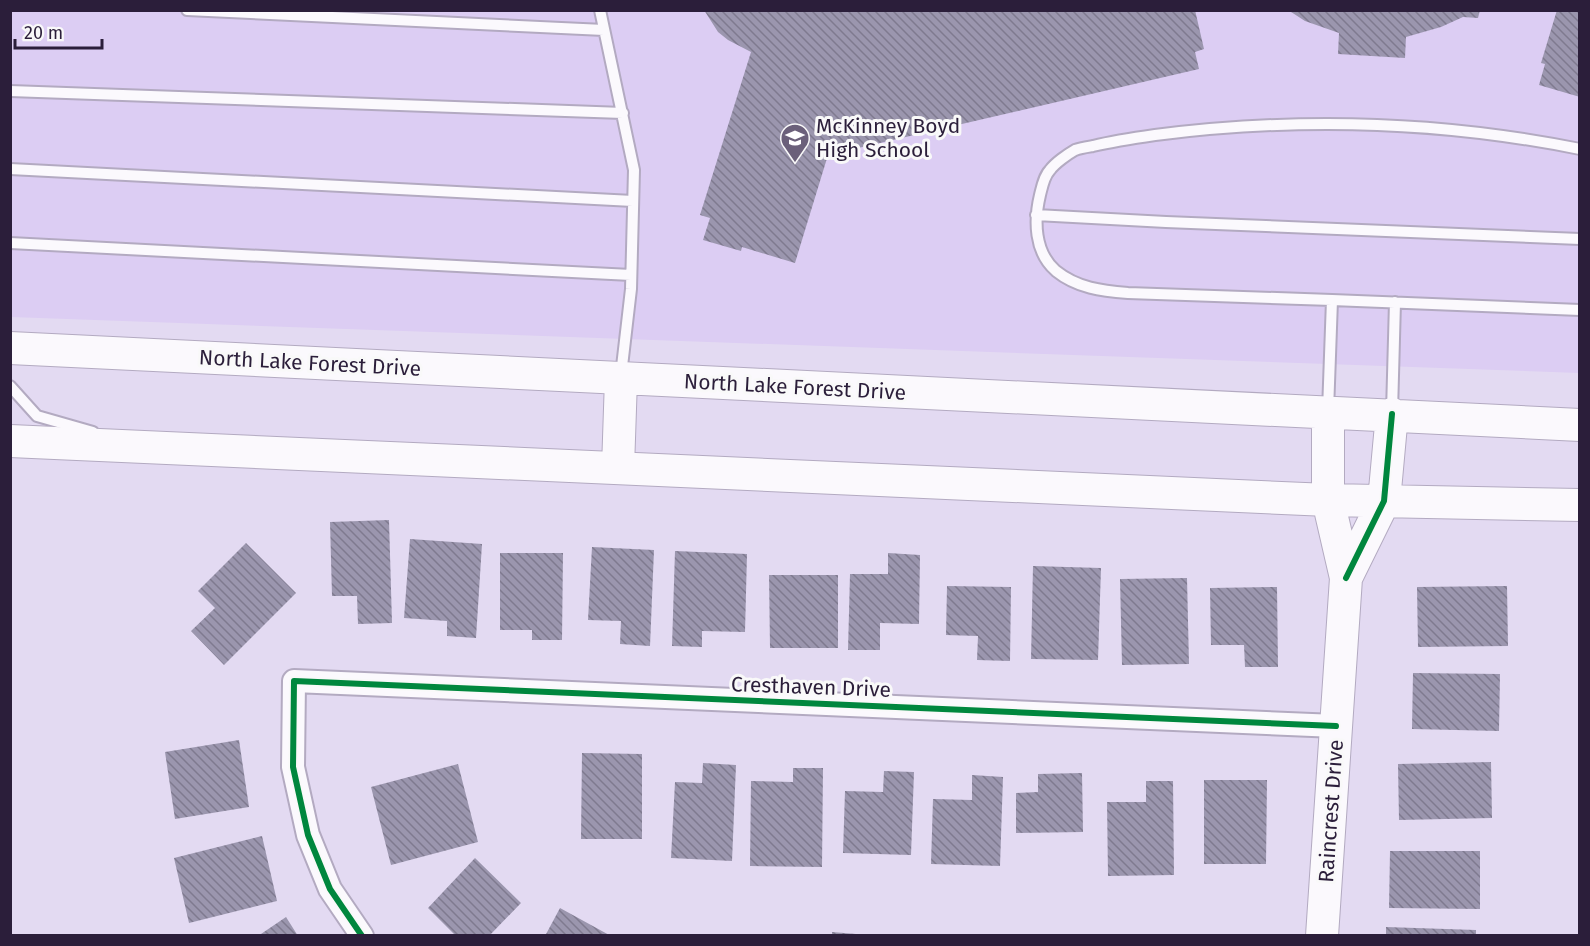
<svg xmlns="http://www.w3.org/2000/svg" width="1590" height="946" viewBox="0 0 1590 946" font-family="'Fira Sans',sans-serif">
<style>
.built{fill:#dccdf3}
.building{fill:url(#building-back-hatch)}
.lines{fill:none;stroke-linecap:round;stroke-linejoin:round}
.lane-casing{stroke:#b3aac1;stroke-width:14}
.street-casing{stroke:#b3aac1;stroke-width:26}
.secondary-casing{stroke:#b3aac1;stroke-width:34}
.lane{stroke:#fbf9fd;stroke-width:10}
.street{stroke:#fbf9fd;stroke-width:22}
.secondary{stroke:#fbf9fd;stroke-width:32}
.cycleway-casing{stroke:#f9f9f9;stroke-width:10}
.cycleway{stroke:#00873e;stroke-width:6}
.labels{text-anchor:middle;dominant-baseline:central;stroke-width:6;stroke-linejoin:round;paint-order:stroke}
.poi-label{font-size:21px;fill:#2b1e3a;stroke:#f9f9f9;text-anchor:start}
.street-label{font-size:21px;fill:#2b1e3a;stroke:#f9f9f9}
</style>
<defs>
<pattern id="building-back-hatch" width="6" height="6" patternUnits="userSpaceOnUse" patternTransform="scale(1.5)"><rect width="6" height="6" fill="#9b96ae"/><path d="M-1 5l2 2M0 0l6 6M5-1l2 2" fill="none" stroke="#7f7a8f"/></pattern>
</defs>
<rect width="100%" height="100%" fill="#e3daf2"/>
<path class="built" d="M11 11H1579V373L11 317Z"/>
<path class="building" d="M704 10H1195L1204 49 1195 52 1199 69 828 155 795 263 742 247 741 251 703 240 710 218 700 215 751 52 728 40 718 32Z
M1288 10H1480L1478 18 1463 17 1441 27 1406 37 1405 58 1338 54 1339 33 1305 21Z
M1557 10H1580V97L1539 85 1545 64 1541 63Z
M389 520 392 623 358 624 357 596H332L330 522Z
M410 539 482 544 476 638 447 636V621L404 618Z
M246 543 296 593 224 665 191 631 215 608 198 591Z
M592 547 654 550 650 646 620 644 621 621 588 620Z
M675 551 747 554 745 632 702 631V647L672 646Z
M500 553H563L562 640H532V630H500Z
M888 553 920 555 919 624 880 623V650H848L850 574H888Z
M1033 566 1101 568 1098 660 1031 659Z
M769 575H838V648H770Z
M1187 578 1189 664 1122 665 1120 579Z
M947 586 1011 587 1010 661 977 660 978 636 946 635Z
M1507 586 1508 646 1418 647 1417 587Z
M1277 587 1278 667H1245L1244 645H1211L1210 588Z
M1413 673 1500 674 1499 731 1412 729Z
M239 740 249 807 175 819 165 752Z
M582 753 642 754V839H581Z
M1491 762 1492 818 1399 820 1398 764Z
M703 763 736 765 732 861 671 858 675 782 702 783Z
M458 764 478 842 391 865 371 787Z
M793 768H823L822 867 750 866 751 781 793 782Z
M884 771 914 772 911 855 843 853 845 791 883 792Z
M1082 773 1083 832 1016 833V793L1038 792V774Z
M972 775 1003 777 1000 866 931 864 933 799 972 800Z
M1204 780H1267L1266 864H1204Z
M1146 781H1173L1174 875 1108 876 1107 802H1146Z
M262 836 277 901 189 923 174 858Z
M1390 851H1480V909L1389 908Z
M475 858 521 903 489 936H456L428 908Z
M560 908 611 936H545Z
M286 917 298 936H258Z
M1386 927 1476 930V936H1386Z
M832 932 856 934V936H832Z"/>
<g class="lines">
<g class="lane-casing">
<path id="lane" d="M187 10 604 30
M600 10 634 170 631 289 621 375
M10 91 623 113
M10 169 633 201
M1036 215 1166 222 1580 239
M10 243 631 275
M1332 300 1580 310
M10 386 37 416 93 432
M1328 411 1332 300 1128 293C1102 291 1077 288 1056 271 1034 252 1034 220 1040 195 1042 187 1044 176 1050 170 1055 163 1068 154 1075 150 1080 148 1087 147 1093 146 1114 141 1134 138 1155 135 1296 117 1441 121 1580 149
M1392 412 1395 302"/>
</g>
<g class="street-casing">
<path id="street" d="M362 936 330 889 308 835 293 767 294 681 1336 726"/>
</g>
<g class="secondary-casing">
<path id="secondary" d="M10 348 1580 425
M10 441 1328 500 1580 505
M618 468 621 379
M1346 578 1384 501 1392 414
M1322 936 1346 578 1328 500V412"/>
</g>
<use href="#lane" class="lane"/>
<use href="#street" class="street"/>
<use href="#secondary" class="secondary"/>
<g class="cycleway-casing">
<path id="cycleway" d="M1346 578 1384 501 1392 414
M362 936 330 889 308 835 293 767 294 681 1336 726"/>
</g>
<use href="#cycleway" class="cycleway"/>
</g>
<defs>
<g id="school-pin" transform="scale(1.5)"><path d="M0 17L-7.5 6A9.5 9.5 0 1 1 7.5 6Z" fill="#6b607a" stroke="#f9f9f9"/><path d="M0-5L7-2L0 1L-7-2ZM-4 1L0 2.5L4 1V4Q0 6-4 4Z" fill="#fff"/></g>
</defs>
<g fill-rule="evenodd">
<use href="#school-pin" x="795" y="138"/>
</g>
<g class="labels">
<g class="poi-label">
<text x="816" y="126">McKinney Boyd<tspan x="816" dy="24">High School</tspan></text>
</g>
<g class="street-label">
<text transform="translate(310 363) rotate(3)">North Lake Forest Drive</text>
<text transform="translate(795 387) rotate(3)">North Lake Forest Drive</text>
<text transform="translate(811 687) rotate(2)">Cresthaven Drive</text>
<text transform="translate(1331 811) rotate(-86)">Raincrest Drive</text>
</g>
</g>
<rect width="1590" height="946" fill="none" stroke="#2b1e3a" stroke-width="24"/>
<path d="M15 39v9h87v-9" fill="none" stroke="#2b1e3a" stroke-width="3"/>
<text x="24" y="39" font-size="18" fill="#2b1e3a" stroke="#f9f9f9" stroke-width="4.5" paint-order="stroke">20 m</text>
</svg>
